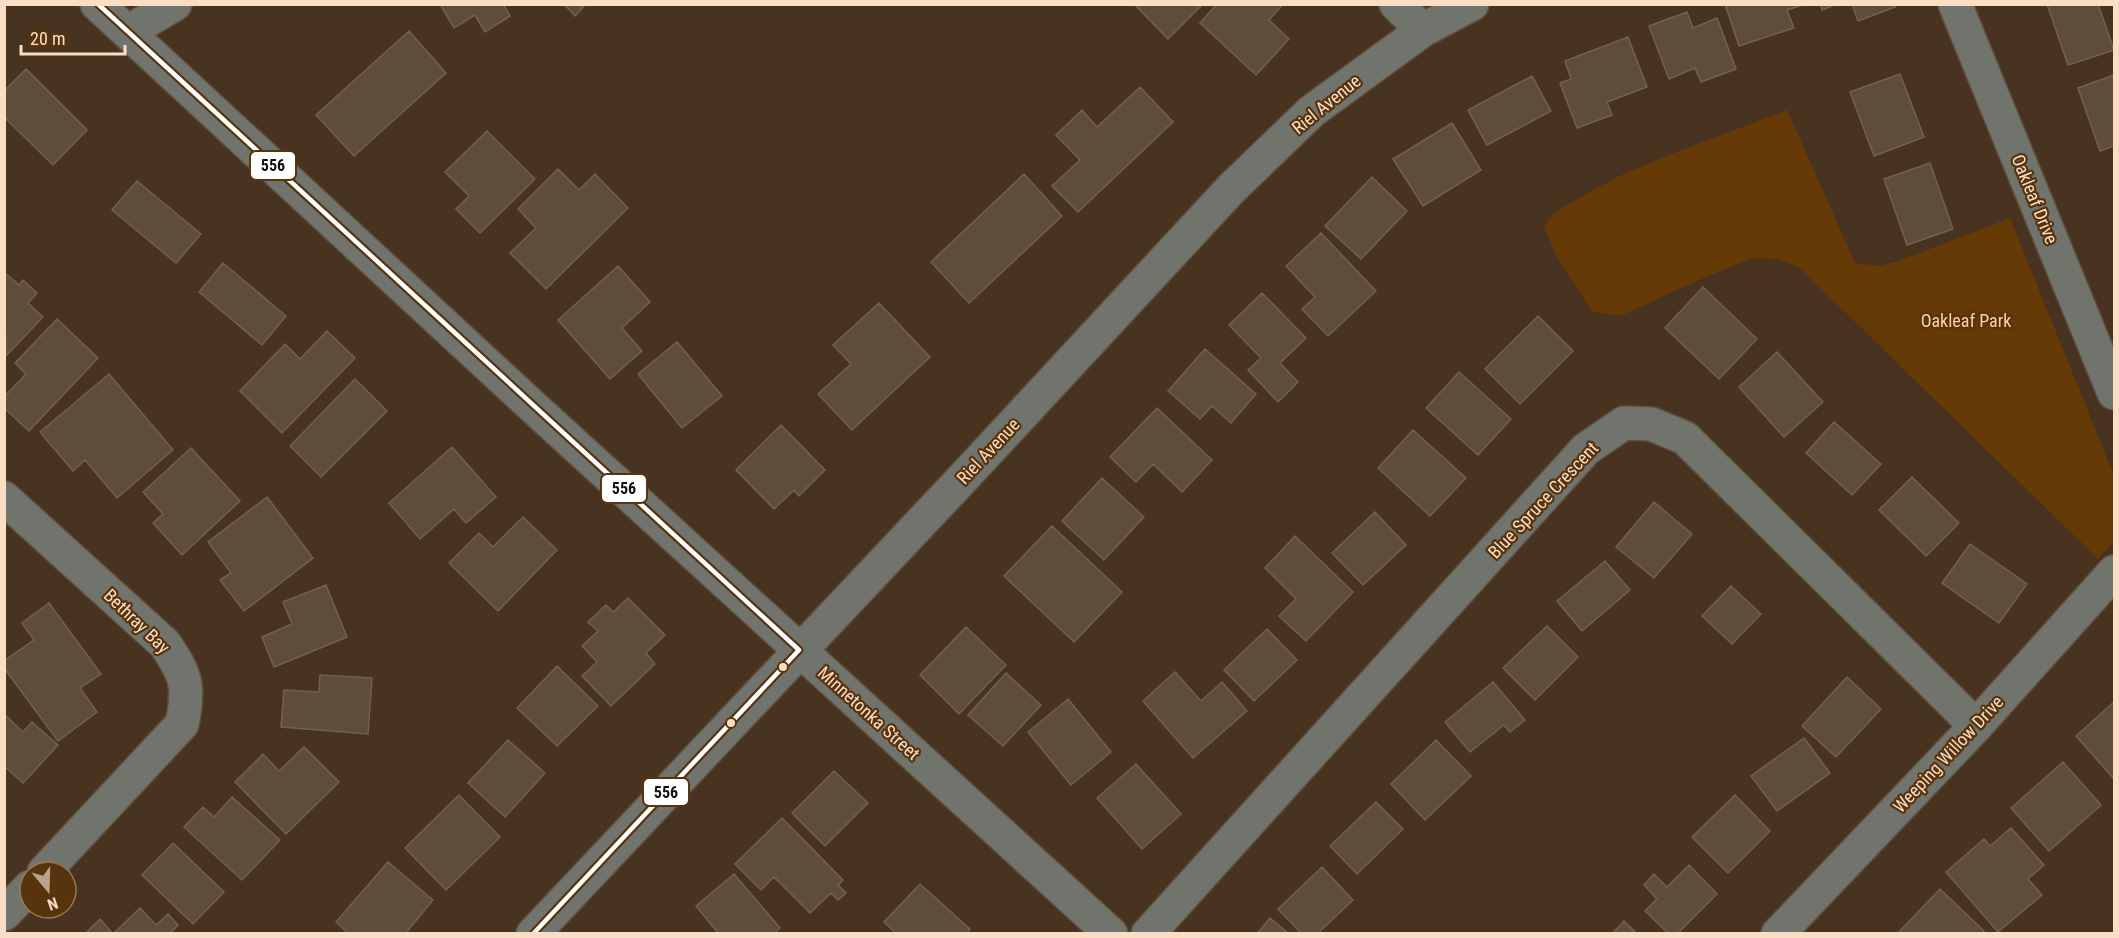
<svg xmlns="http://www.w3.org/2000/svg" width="2119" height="938" viewBox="0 0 2119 938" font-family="'Roboto Condensed',sans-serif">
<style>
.green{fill:#663a07}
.building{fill:#5e4d3a;stroke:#74604e;stroke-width:1.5}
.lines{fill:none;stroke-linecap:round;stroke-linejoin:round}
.street-casing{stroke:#604e3d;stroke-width:36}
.street{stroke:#71746d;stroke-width:33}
.bus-1-casing{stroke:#58340e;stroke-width:9}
.bus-1{stroke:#fff;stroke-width:4.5}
.bus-dot{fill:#faddc5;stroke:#58340e;stroke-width:2}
.labels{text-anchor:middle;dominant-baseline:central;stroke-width:4.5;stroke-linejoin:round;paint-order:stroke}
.street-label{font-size:18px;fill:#faddc5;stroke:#58340e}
.park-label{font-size:18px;fill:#fdd0aa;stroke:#58340e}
.line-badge{stroke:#58340e;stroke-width:2}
.pale-badge-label{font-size:16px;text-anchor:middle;font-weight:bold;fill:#111}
</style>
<rect width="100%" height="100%" fill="#47331f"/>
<path class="green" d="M1787 110 1855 263 1879 266 1899 261 2010 218 2114 476V541L2098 559 1800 268 1778 259 1753 258 1708 276 1620 316 1592 311 1556 255 1544 227 1555 212 1615 178 1669 155Z"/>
<path class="building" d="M440 4H503L510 16 485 32 475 15 454 28Z
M564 4H586L575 16Z
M1134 4H1203L1168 39Z
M1217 4H1283L1269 20 1289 39 1256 75 1200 23Z
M1725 4H1803V5L1787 10 1794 28 1739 46Z
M1820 4H1837L1822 10Z
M1852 4H1894L1895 7 1858 21Z
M2047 4H2098L2114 50 2068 65Z
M1687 12 1693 28 1717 18 1736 69 1701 82 1695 68 1669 79 1649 26Z
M409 31 446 73 354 156 316 115Z
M1628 37 1647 87 1607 102 1612 115 1577 128 1560 83 1571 79 1565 61Z
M26 69 87 130 53 165 4 117V91Z
M1900 74 1924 137 1874 156 1850 92Z
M2114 75V146L2100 151 2078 88Z
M1532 76 1551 111 1487 145 1468 110Z
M1140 87 1173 122 1078 212 1052 186 1080 160 1056 135 1082 110 1097 127Z
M1452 123 1481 170 1423 206 1393 159Z
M487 131 535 179 480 233 456 209 469 196 445 172Z
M1930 163 1953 229 1907 245 1884 179Z
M558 169 579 190 595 174 628 208 546 289 510 253 536 228 518 209Z
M1024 174 1062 216 969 303 931 262Z
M1372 177 1407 211 1361 259 1325 226Z
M137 181 201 234 176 263 112 210Z
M1321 233 1376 291 1328 336 1302 309 1315 297 1286 266Z
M223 263 286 316 262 345 199 292Z
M618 266 650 302 622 328 642 351 610 379 558 320Z
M4 272 19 285 23 280 37 293 28 303 43 317 6 356Z
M1703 287 1757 339 1719 379 1665 328Z
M1262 293 1306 338 1280 363 1298 382 1278 402 1248 370 1261 358 1229 325Z
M879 303 930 357 852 430 818 394 851 364 833 345Z
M1538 316 1573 351 1520 404 1485 369Z
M57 319 98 358 29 431 4 408V397L26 374 15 363Z
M327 331 355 358 282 433 240 391 285 344 300 359Z
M677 342 722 396 682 428 638 374Z
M1205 349 1256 394 1231 423 1212 406 1200 419 1168 391Z
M1777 352 1823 402 1784 437 1739 387Z
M1459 372 1511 419 1478 455 1426 408Z
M109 374 173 450 117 498 85 460 73 471 40 432Z
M355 379 387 411 321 477 290 446Z
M1157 408 1212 460 1182 492 1153 464 1136 482 1110 457Z
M1834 422 1881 464 1852 495 1806 453Z
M781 425 825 470 799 496 794 490 774 509 736 470Z
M1413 430 1466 478 1430 516 1378 468Z
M452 447 496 497 466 523 454 509 420 539 389 503Z
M191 448 240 501 182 555 153 523 163 514 143 492Z
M1912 477 1959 523 1926 556 1879 510Z
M1102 478 1144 517 1104 560 1062 521Z
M267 497 313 558 244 611 220 580 231 573 208 542Z
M1654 502 1692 534 1654 578 1616 547Z
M1375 512 1406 545 1363 585 1332 553Z
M523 517 557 550 498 611 449 563 479 533 493 547Z
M1052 526 1122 592 1074 642 1004 576Z
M1295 536 1353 592 1306 641 1279 616 1296 599 1265 568Z
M1970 544 2027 584 1999 623 1942 583Z
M1605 561 1630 590 1582 631 1557 601Z
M326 585 347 637 274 667 262 637 292 624 283 602Z
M1731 586 1761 614 1732 644 1702 616Z
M628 598 665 635 646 653 655 664 611 706 582 676 597 662 582 646 598 631 588 622 606 605 613 612Z
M49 603 101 674 80 688 97 712 58 741 4 668V661L34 640 22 623Z
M1547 626 1578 657 1535 700 1503 668Z
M966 627 1006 665 959 714 920 675Z
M1267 629 1297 660 1254 701 1224 670Z
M557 666 598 706 557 746 517 708Z
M1175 672 1201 701 1222 682 1247 711 1193 758 1143 701Z
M1006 673 1041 705 1003 746 968 715Z
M320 675 372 678 368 734 281 727 284 690 319 692Z
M1847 677 1881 709 1836 757 1802 726Z
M1493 682 1525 720 1510 732 1504 725 1470 752 1445 722Z
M1068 699 1111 752 1071 785 1028 732Z
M2114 702V779L2076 736Z
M4 714 23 732 32 722 58 745 23 783 4 766Z
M1804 738 1830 773 1777 811 1751 776Z
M508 740 545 773 505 817 468 783Z
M1436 740 1471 776 1425 820 1391 784Z
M304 747 339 782 286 834 235 782 263 754 279 771Z
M2063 762 2101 805 2049 851 2011 808Z
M1136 764 1181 814 1142 849 1097 798Z
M834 771 868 803 825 846 792 813Z
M459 795 500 837 446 890 405 848Z
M1735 795 1770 831 1728 873 1692 837Z
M232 797 280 840 242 880 184 827 203 807 214 817Z
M1376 802 1403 829 1357 874 1330 846Z
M782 818 843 880 838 885 846 893 838 900 831 893 810 913 774 877 761 890 735 864Z
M2011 828 2044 865 2028 879 2042 895 1998 932 1946 872 1984 839 1990 846Z
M173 843 224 892 193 924 142 875Z
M388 862 433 900 405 934H349L336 922Z
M1689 865 1717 894 1677 934H1669L1645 911 1657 899 1644 885 1654 874 1667 887Z
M1322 867 1353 900 1317 934H1302L1278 909Z
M734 874 780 928 773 934H719L696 906Z
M920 884 970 929 966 934H897L884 922Z
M1940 889 1984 931 1981 934H1897Z
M140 908 156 925 168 914 178 925 169 934H113Z
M1270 918 1289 934H1257Z
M100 919 113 934H85Z
M1624 921 1637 934H1612Z"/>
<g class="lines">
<g class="street-casing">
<path id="street" d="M97 4 531 405 1111 934
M1396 4 1423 30
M1955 4 2114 393
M128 32 175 4
M4 498 165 644C186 675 190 686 182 724L44 872
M4 914 30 887
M533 934 964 477 1231 189 1312 111 1423 30 1472 4
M1148 934 1586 449 1624 423 1651 424 1685 438 1976 726
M1778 934 1976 726 2114 572"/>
</g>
<use href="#street" class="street"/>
<g class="bus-1-casing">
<path id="bus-1" d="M98 4 799 650
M533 934 799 650"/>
</g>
<use href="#bus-1" class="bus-1"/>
</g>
<g class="bus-dot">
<circle cx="783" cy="667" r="5"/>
<circle cx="731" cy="723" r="5"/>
</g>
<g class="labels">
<g class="street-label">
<text transform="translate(1326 104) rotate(-39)">Riel Avenue</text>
<text transform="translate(2035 199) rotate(68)">Oakleaf Drive</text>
<text transform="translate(988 451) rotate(-47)">Riel Avenue</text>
<text transform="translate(1543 500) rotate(-47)">Blue Spruce Crescent</text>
<text transform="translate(137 621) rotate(44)">Bethray Bay</text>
<text transform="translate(869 713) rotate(42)">Minnetonka Street</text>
<text transform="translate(1948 754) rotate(-47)">Weeping Willow Drive</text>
</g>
<g class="park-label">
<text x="1966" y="320">Oakleaf Park</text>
</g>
</g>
<g class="line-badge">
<rect x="250" y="151" width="46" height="29" rx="6" fill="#fff"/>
<rect x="601" y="474" width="46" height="29" rx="6" fill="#fff"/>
<rect x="643" y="778" width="46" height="28" rx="6" fill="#fff"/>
</g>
<g class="pale-badge-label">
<text x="273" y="171">556</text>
<text x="624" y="494">556</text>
<text x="666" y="798">556</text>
</g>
<rect width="2119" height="938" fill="none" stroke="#faddc5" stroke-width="12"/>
<g transform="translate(48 890) rotate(161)"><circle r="28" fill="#58340e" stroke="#997857" stroke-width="1.5"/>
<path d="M0-4.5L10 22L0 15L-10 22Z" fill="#bba28b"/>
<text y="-9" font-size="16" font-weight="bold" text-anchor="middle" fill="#faddc5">N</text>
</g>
<path d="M21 45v9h104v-9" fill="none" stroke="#faddc5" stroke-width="3"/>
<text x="30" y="45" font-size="18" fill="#faddc5" stroke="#58340e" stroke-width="4.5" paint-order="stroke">20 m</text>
</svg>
